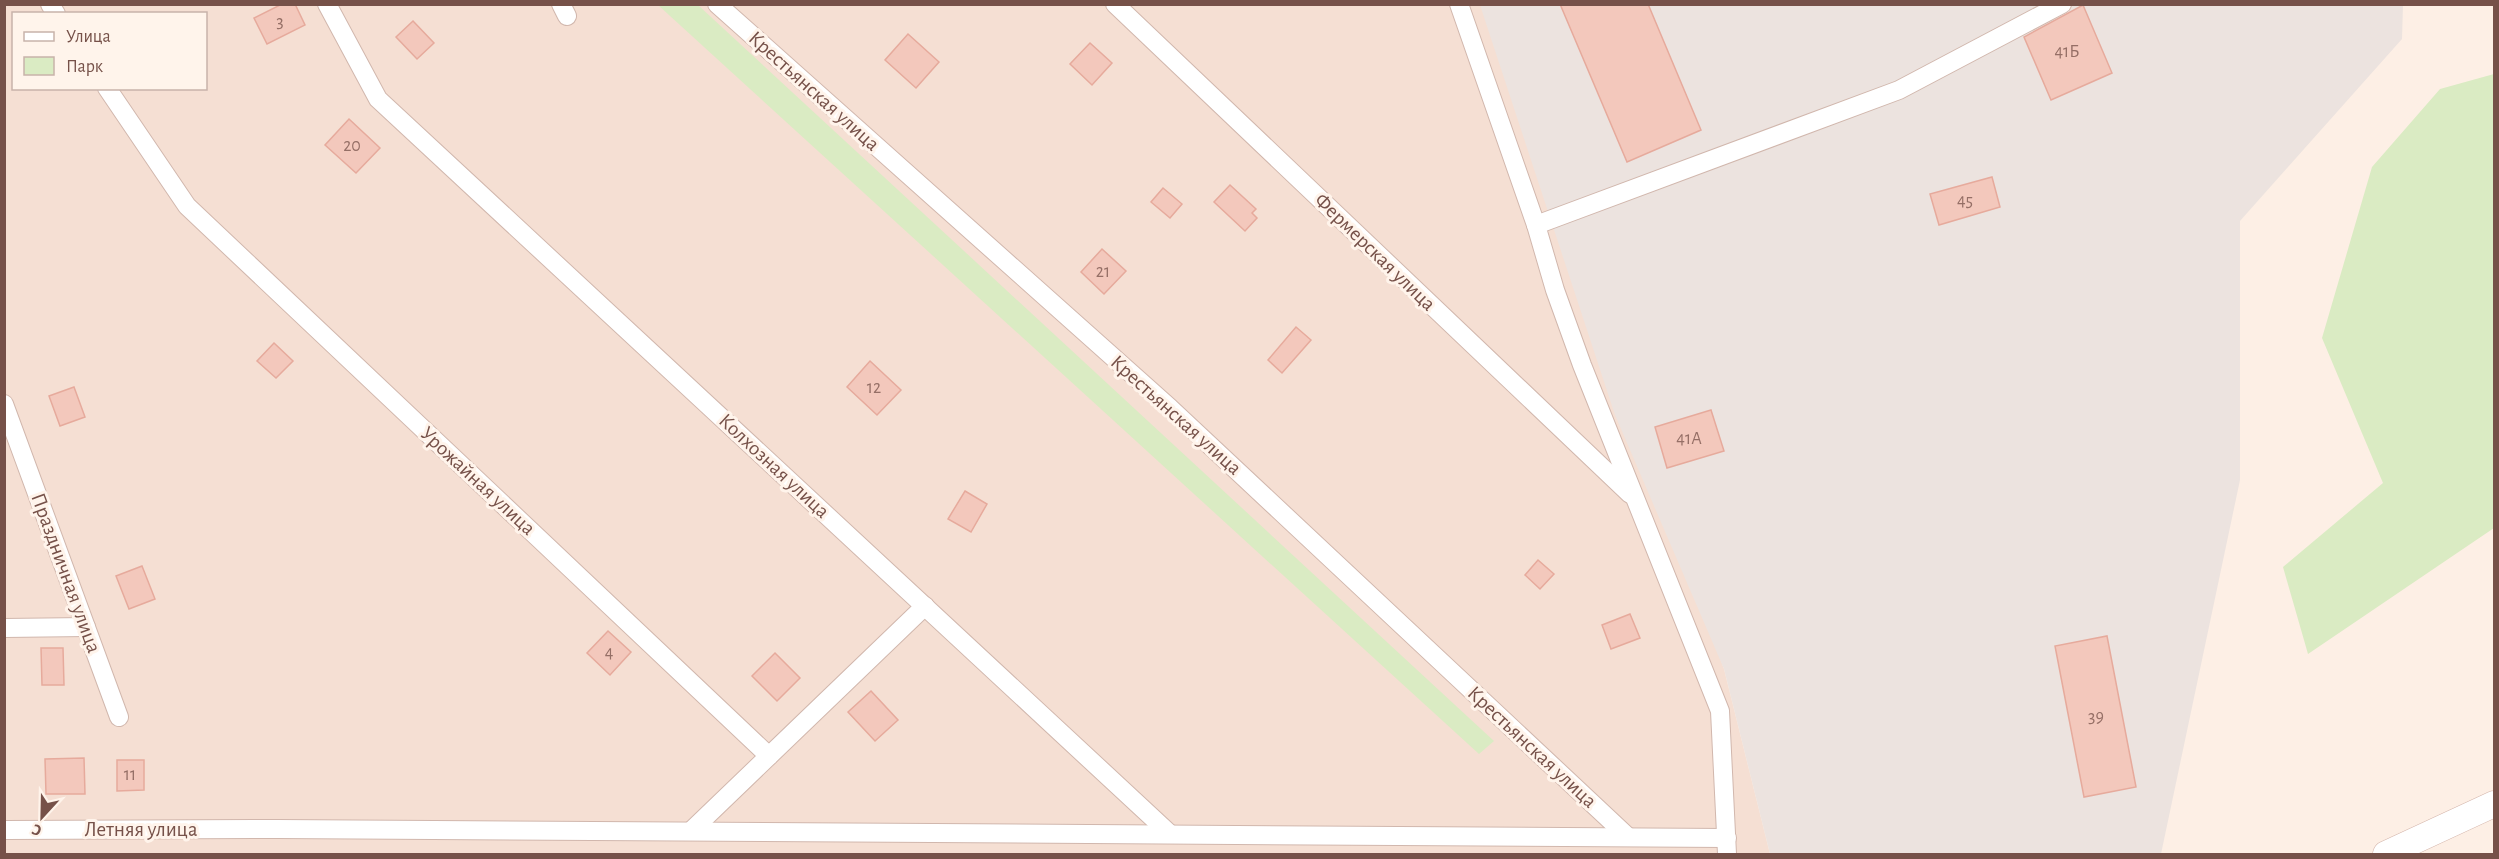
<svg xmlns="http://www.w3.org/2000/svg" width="2499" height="859" font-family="'Alegreya Sans',sans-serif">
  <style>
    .residential { fill: #f5dfd3; fill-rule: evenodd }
    .industrial { fill: #ece3df }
    .green { fill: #daebc3 }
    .building { fill: #f3c8bc; stroke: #e6aa9c; stroke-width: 1.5 }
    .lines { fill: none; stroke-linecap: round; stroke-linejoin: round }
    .street-casing { stroke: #d1b7ad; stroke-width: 20 }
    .secondary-casing { stroke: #d4b5ab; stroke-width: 27 }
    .street { stroke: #fff; stroke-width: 18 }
    .secondary { stroke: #fff; stroke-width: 26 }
    .labels { text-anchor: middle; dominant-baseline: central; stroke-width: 6; stroke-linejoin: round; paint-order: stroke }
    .number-label { font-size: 18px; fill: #956f66 }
    .street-label { font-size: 21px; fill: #765149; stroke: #fff4eb }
  </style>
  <rect width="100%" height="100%" fill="#fdefe5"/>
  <path class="residential" d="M5,4L1488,5L1724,669L1770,854H5ZM14,14H206V88H14Z"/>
  <path class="industrial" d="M1480,5H2403L2402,39L2240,221V480L2161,854H1770L1724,669L1615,415Z"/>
  <g class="green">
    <path d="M658,5H698L1494,741L1479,754Z"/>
    <path d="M2494,74V528L2308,654L2283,567L2383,483L2322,338L2372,167L2440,89Z"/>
  </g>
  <g class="building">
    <path d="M282,4H295L305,25L267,44L254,18Z"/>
    <path d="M1560,4H1648L1701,130L1627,162Z"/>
    <path d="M2083,5L2112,73L2051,100L2024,37Z"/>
    <path d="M413,21L434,43L417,59L396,37Z"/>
    <path d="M908,34L939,62L916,88L885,60Z"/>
    <path d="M1090,43L1112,63L1092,85L1070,64Z"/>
    <path d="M349,119L380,148L356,173L325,145Z"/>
    <path d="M1992,177L2000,207L1939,225L1930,194Z"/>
    <path d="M1230,185L1256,209L1252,213L1257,218L1245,231L1214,202Z"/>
    <path d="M1163,188L1182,204L1170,218L1151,202Z"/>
    <path d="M1102,249L1126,271L1104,294L1081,272Z"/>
    <path d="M1296,327L1311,340L1282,373L1268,360Z"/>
    <path d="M274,343L293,361L276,378L257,361Z"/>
    <path d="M870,361L901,390L877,415L847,387Z"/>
    <path d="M74,387L85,417L60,426L49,396Z"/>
    <path d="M1711,410L1724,451L1667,468L1655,427Z"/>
    <path d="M965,491L987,504L971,532L948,519Z"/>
    <path d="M1538,560L1554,574L1540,589L1525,575Z"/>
    <path d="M142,566L155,599L129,609L116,576Z"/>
    <path d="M1630,614L1640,638L1611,649L1602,625Z"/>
    <path d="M608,631L631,652L610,675L587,653Z"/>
    <path d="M2107,636L2136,787L2084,797L2055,646Z"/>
    <path d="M41,648H63L64,685H42Z"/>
    <path d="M775,653L800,678L777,701L752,676Z"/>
    <path d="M871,691L898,720L875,741L848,712Z"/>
    <path d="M84,758L85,794H46L45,759Z"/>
    <path d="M117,760H144V790L117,791Z"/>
  </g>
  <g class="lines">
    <g class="street-casing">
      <g id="street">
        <path d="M50,4L56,14"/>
        <path d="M327,4L378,99L1170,834"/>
        <path d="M561,4L567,16"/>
        <path d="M717,4L1170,408L1627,836"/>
        <path d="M1115,4L1630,494"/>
        <path d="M1459,4L1536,225"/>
        <path d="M107,88L187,206L769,756"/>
        <path d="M4,404L119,717"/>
        <path d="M4,628L86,627"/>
        <path d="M4,830L278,829L1727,838"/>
        <path d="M691,831L925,606"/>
        <path d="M1727,854L1720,711L1582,365L1555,290L1536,225L1899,90L2062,4"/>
      </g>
    </g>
    <g class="secondary-casing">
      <path id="secondary" d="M2386,854L2494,804"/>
    </g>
    <use href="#street" class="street"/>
    <use href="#secondary" class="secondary"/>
  </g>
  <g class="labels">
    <g class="number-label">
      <text x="280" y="22">3</text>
      <text x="2067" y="52">41Б</text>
      <text x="352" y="146">20</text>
      <text x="1965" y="201">45</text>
      <text x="1103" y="272">21</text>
      <text x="874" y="388">12</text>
      <text x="1689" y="439">41А</text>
      <text x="609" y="653">4</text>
      <text x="2096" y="717">39</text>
      <text x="130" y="775">11</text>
    </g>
    <g class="street-label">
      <text transform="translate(814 91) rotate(42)">Крестьянская улица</text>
      <text transform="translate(1375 252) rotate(44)">Фермерская улица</text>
      <text transform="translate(1176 415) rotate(42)">Крестьянская улица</text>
      <text transform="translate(774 466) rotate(43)">Колхозная улица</text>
      <text transform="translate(478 481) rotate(43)">Урожайная улица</text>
      <text transform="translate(66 573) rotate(70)">Праздничная улица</text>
      <text transform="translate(1532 747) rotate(43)">Крестьянская улица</text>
      <text x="141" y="829">Летняя улица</text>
    </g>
  </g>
  <rect width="2499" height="859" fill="none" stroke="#765149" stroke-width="12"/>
  <rect x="12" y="12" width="195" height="78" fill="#fff4eb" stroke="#c8b3aa" stroke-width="1.5"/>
  <rect x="24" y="32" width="30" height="9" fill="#ffffff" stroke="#c8b3aa" stroke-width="1.5"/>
  <text x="66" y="42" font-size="18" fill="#765149">Улица</text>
  <rect x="24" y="57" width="30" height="18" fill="#daebc3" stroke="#c8b3aa" stroke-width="1.5"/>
  <text x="66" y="72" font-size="18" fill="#765149">Парк</text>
  <g transform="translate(42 817) rotate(202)" stroke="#fff4eb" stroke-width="4.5" paint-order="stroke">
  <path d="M0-4.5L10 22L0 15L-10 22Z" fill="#765149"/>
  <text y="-9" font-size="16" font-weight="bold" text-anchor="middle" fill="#765149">С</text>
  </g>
</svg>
